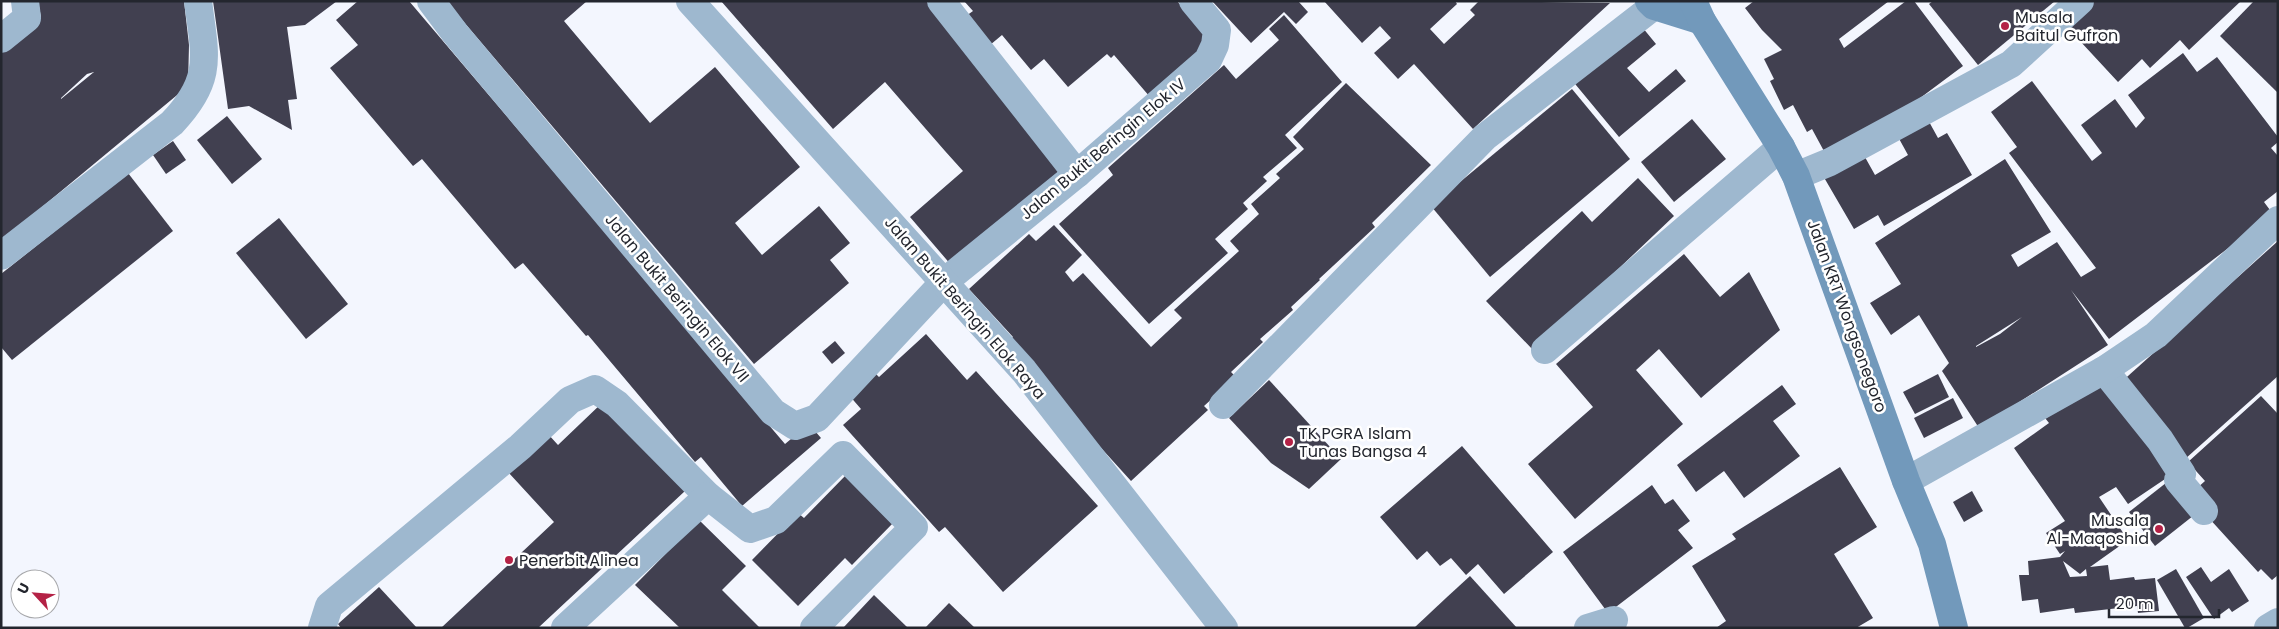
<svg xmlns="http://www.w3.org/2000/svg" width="2279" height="629" font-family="Poppins,sans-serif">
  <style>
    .building { fill: #414050; fill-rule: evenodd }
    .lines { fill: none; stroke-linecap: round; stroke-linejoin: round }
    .street { stroke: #9eb8cf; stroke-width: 28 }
    .secondary { stroke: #7299bb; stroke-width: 28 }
    .poi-dot { fill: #b42246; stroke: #fff; stroke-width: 2 }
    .labels { text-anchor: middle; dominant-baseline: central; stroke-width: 5; stroke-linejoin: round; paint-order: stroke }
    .poi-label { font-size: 16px; fill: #23262e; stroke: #fff; text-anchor: start }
    .street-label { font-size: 16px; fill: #23262e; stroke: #fff }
  </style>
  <rect width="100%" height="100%" fill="#f3f6fe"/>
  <g class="building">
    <path d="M38,1H184L189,45L188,86L1,241V52L41,17ZM94,72L61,99V98L87,74Z"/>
    <path d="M213,1H337L305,25L287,27L297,99L288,100L292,130L249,106L228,109Z"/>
    <path d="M358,1H409L785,444L809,424L821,438L742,506L701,457L695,462L588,335L586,336L523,263L515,269L422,159L413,166L330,68L358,45L336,20Z"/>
    <path d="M446,1H587L564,21L650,123L715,67L800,167L735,223L762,255L819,206L850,243L830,260L849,283L754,364Z"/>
    <path d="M721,1H926L981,64L1062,169L952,266L910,217L963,171L945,151L885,82L833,129Z"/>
    <path d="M964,1H1177L1213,44L1150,97L1114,55L1111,58L1107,54L1068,87L1044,59L1031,70L1002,35L990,45L966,16L973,11Z"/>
    <path d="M1212,1H1298L1308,12L1296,24L1284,12L1251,43Z"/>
    <path d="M1324,1H1455L1457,4L1430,29L1444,44L1475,15L1470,10L1479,1L1610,3L1473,129L1414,64L1398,79L1374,53L1391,38L1380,26L1362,43Z"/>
    <path d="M1754,1H1889L1839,39L1844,48L1906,1H1914L1963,66L1896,116L1825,153L1812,129L1807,132L1793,105L1784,110L1770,81L1774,79L1764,59L1782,50L1762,30L1745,8Z"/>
    <path d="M1933,1H2055L1978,65L1929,4Z"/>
    <path d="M2094,1H2241L2189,50L2180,40L2150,68L2142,59L2118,82L2067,27Z"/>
    <path d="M2254,1H2278V93L2220,36Z"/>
    <path d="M1284,15L1342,82L1285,135L1297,148L1263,177L1267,181L1243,203L1248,209L1215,239L1228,253L1149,324L1059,224L1113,175L1108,168L1224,65L1236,79L1279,40L1269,29Z"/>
    <path d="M1638,22L1656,44L1627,68L1649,92L1676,69L1686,81L1619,137L1571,79Z"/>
    <path d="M2183,53L2197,72L2217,57L2278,137V142L2271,148L2278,156V191L2264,202L2273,214L2109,339L2071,290L2108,345L1979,428L1942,371L1949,363L1919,315L1891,335L1870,303L1901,284L1875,243L2005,159L2051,232L2011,255L2018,267L2057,242L2081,277L2096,268L2009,153L2017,147L1991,112L2032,81L2092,161L2102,153L2081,125L2115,99L2136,128L2145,118L2128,95ZM2022,317L2000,334L1976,347V346Z"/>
    <path d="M1346,83L1431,165L1372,223L1375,227L1319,279L1320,280L1291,307L1293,310L1260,339L1263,342L1231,372L1236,377L1204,406L1208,410L1131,481L1006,343L1013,337L969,289L1029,234L1036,241L1054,225L1082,255L1065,272L1073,282L1083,273L1151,347L1182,318L1174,310L1239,251L1230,241L1259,214L1251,204L1280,178L1276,174L1304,149L1293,137Z"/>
    <path d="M1572,89L1630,159L1490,277L1431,206Z"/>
    <path d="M227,116L262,159L232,184L197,140Z"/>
    <path d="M1927,118L1938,138L1947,133L1972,175L1884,226L1878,215L1854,229L1822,174L1861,150L1875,175L1908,155L1897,135Z"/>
    <path d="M1692,119L1726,159L1674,202L1641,162Z"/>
    <path d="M173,141L186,160L166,174L153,155Z"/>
    <path d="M128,173L173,231L12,360L1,347V274Z"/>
    <path d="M1638,178L1674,216L1533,350L1486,301L1582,211L1592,222Z"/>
    <path d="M279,218L348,304L306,339L236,253Z"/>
    <path d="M2278,241V376L2185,459L2118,385Z"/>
    <path d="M1684,254L1720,297L1749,272L1780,330L1701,398L1659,349L1636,370L1683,424L1575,519L1528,464L1593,407L1556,364Z"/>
    <path d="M926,334L967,380L976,371L1098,506L1003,592L945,527L939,532L843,425L861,409L848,394L873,371L879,377Z"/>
    <path d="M835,341L845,353L832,364L822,352Z"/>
    <path d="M1938,374L1949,397L1915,414L1903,392Z"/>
    <path d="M2105,377L2171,475L2128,504L2116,487L2099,497L2128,540L2090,567L2108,565L2110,580L2134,577L2135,580L2155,578L2159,611L2138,613L2137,606L2075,613L2074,608L2040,613L2038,599L2022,601L2019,575H2029L2028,561L2060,557L2065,551L2060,554L2046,533L2065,521L2014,448L2049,423L2045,418ZM2063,561L2080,574L2086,569L2087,576L2070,577Z"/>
    <path d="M1269,380L1341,459L1309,489L1271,463L1229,418Z"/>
    <path d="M1782,385L1796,404L1773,421L1800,456L1744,498L1724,471L1696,492L1677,465Z"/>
    <path d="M2261,396L2278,414V575L2272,580L2261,569L2258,572L2207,516L2196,489L2205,481L2188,462Z"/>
    <path d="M1953,398L1963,418L1924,438L1914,418Z"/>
    <path d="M603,402L685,491L538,628H441L554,522L508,472L548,434L558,445Z"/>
    <path d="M1462,446L1553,552L1504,594L1478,564L1466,575L1451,558L1440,566L1427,551L1417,560L1380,517Z"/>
    <path d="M1840,467L1877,527L1834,554L1873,618L1856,628H1716L1726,621L1692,566L1736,539L1732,534Z"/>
    <path d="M846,475L894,522L852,565L845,558L798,606L752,560L798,513L804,518Z"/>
    <path d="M2171,479L2198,512L2155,546L2129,512Z"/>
    <path d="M1652,485L1665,504L1673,499L1690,521L1678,530L1693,548L1608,613L1563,552Z"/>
    <path d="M1972,491L1983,511L1964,522L1953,502Z"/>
    <path d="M699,520L746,566L722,590L760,628H680L635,585Z"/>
    <path d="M2201,567L2211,582L2229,569L2249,601L2232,612L2229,608L2214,619L2186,577Z"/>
    <path d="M2176,569L2204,618L2187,628H2185L2157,580Z"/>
    <path d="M1470,576L1517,628H1414L1446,598Z"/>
    <path d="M379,587L417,628H341L338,624Z"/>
    <path d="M874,595L908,628H843Z"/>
    <path d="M949,603L975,628H925Z"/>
  </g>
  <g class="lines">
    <g class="street">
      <path d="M431,1L455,33L773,412L795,426L817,418L944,282L1077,174L1208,60L1215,45L1217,30L1193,1"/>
      <path d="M690,1L1024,371L1224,628"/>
      <path d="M941,1L1077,174"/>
      <path d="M1,39L27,18L25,1"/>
      <path d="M1796,176L1830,162L2011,64L2080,1"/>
      <path d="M1,256L172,123C214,79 205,56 198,1"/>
      <path d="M1545,350L1781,147"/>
      <path d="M2104,370L2160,440L2182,474L2178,480L2204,511"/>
      <path d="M1223,405L1485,137L1654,6"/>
      <path d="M1906,481L2104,370L2156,335L2278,220"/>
      <path d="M322,628L329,606L520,447L570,400L595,389L617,404L708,496"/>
      <path d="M565,628L708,496L750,529L776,520L843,455L914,527L814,628"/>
      <path d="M1588,628L1614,620"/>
      <path d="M2268,628L2278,622"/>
    </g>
    <g class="secondary">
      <path d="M1649,1L1654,6L1702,21"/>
      <path d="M1693,1L1702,21L1781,147L1796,176L1906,481L1932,544L1954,628"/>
    </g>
  </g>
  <g class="poi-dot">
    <circle cx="2005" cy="26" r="5"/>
    <circle cx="1289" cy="442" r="5"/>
    <circle cx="2159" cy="529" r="5"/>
    <circle cx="509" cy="560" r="5"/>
  </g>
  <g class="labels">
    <g class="poi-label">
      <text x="2015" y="17">Musala<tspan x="2015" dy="18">Baitul Gufron</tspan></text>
      <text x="1299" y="433">TK PGRA Islam<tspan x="1299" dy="18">Tunas Bangsa 4</tspan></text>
      <text x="2149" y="520" text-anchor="end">Musala<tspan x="2149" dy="18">Al-Maqoshid</tspan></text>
      <text x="519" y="560">Penerbit Alinea</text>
    </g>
    <g class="street-label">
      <text transform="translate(1103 149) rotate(-40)">Jalan Bukit Beringin Elok IV</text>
      <text transform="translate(677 298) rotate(50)">Jalan Bukit Beringin Elok VII</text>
      <text transform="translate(965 308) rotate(49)">Jalan Bukit Beringin Elok Raya</text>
      <text transform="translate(1847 316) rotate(70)">Jalan KRT Wongsonegoro</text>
    </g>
  </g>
  <rect width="2279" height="629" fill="none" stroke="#23262e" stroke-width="5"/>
  <g transform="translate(35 594) rotate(296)"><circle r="24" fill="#ffffff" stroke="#a7a8ab"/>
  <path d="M0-4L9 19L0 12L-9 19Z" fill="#b42246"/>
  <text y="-8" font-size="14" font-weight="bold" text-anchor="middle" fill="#23262e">U</text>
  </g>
  <path d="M2109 609v8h110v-8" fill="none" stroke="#23262e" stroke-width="2.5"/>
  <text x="2116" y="609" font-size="15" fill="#23262e" stroke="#ffffff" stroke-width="4" paint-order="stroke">20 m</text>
</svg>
